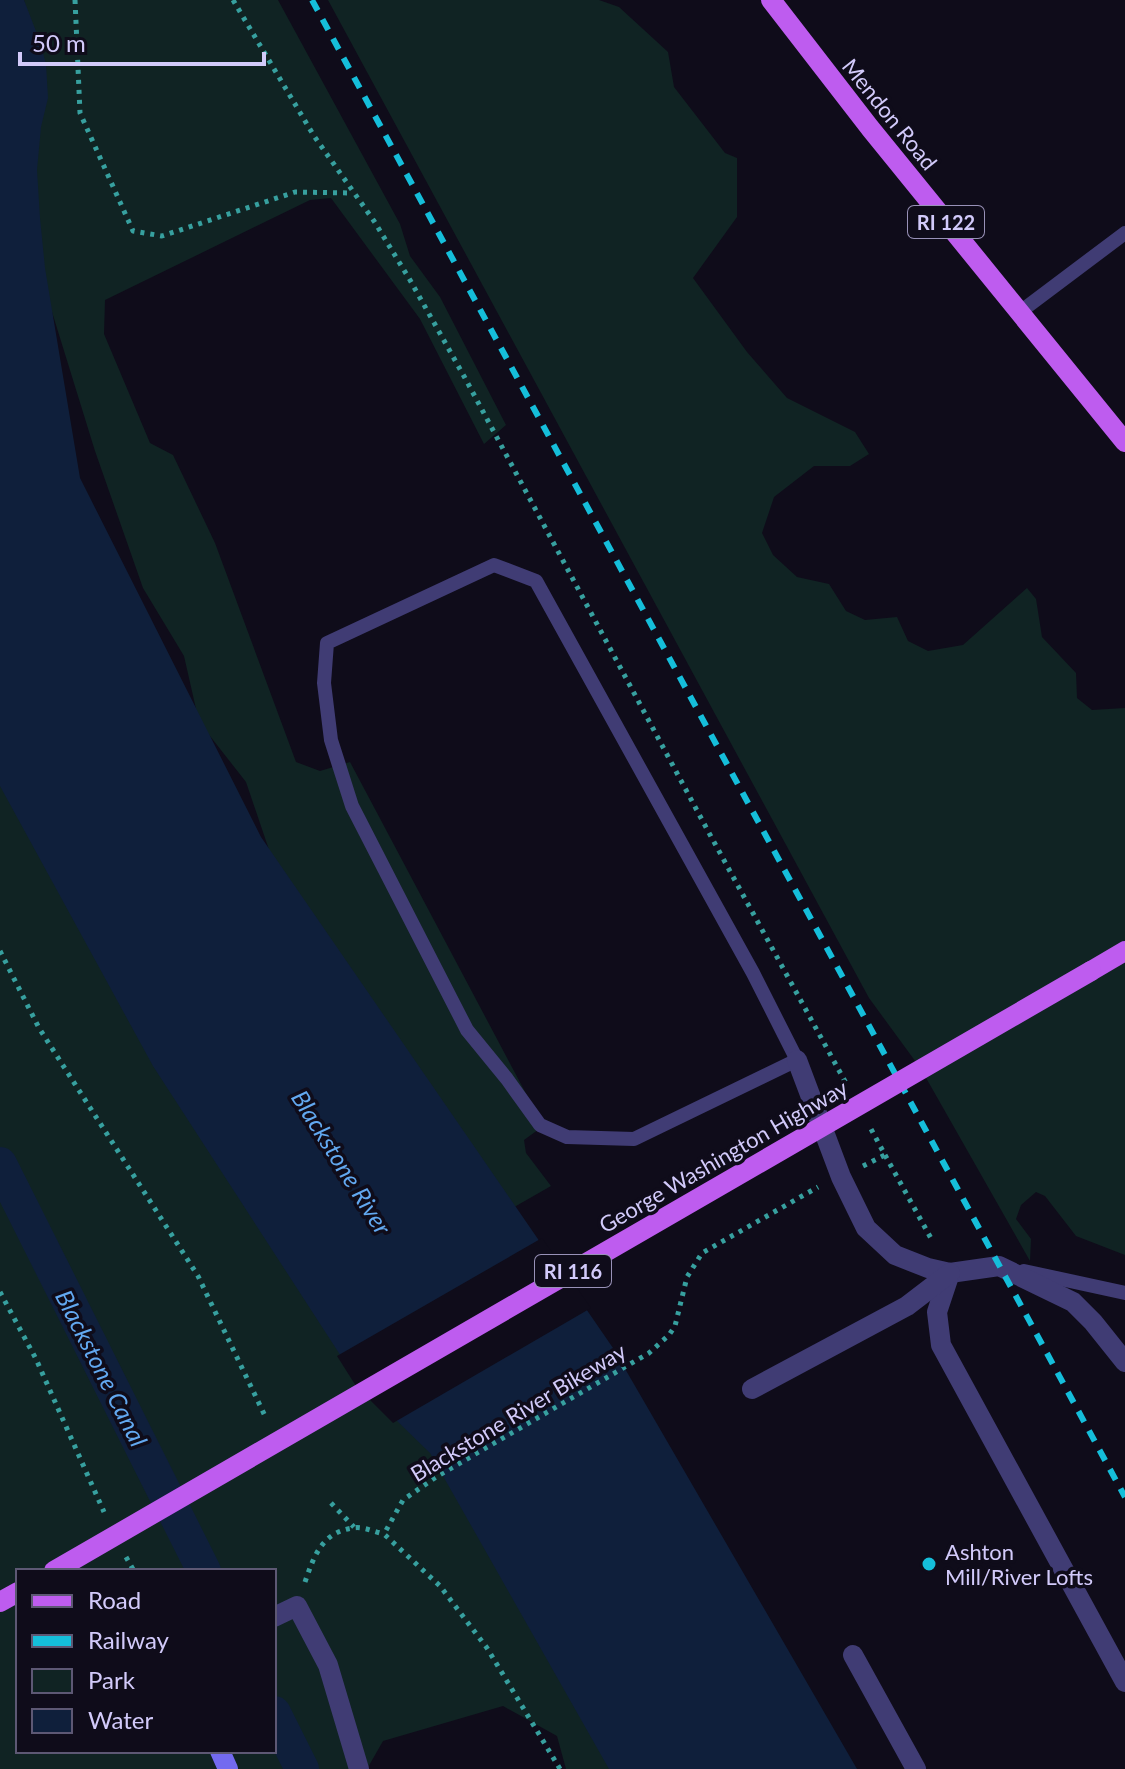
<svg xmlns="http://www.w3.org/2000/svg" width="1125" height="1769" font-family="Lato,sans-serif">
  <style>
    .green { fill: #102323; fill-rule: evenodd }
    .water { fill: #0f1f3b }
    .pier { fill: #0f0c1a }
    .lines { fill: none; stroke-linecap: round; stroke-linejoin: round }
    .canal { stroke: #0f1f3b; stroke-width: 34 }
    .path { stroke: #37a09f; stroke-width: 5; stroke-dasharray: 4 6; stroke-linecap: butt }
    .lane { stroke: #403c74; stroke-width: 14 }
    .street { stroke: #403c74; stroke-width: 20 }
    .secondary { stroke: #736af0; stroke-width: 20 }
    .primary { stroke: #be5cef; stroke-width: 20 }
    .rail { stroke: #15beda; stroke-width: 6; stroke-dasharray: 12 10; stroke-linecap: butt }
    .primary-bridge { stroke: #be5cef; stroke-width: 20 }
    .poi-dot { fill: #15beda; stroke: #0f0c1a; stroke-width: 3 }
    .labels { text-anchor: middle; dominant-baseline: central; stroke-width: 7; stroke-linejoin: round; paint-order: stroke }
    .shield { fill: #0f0c1a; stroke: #9891b7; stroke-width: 2 }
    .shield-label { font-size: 20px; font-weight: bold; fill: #d2cafa }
    .street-label { font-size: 22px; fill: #d2cafa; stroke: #0f0c1a }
    .poi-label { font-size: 22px; fill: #d2cafa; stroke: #0f0c1a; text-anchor: start }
    .water-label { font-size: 24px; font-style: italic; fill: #62a8f0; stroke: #0f0c1a }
  </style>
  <rect width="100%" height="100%" fill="#0f0c1a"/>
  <g class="green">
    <path d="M24,0H278L400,224L410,256L440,297L506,425L484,444L420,319L331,198L310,200L105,300L104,334L150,443L173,455L215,543L296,762L320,771L350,762L531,1103L546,1124L524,1140L526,1153L551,1186L509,1210L282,888L246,782L199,722L184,656L143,588L95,451L35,257L30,191L41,61Z"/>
    <path d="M328,0H599L619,7L668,52L674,87L725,153L737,158V217L693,278L747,352L787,398L855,432L869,454L850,466H814L774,497L762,533L773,555L797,577L829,584L846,611L865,620L897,617L908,641L928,651L963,645L1027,588L1036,599L1042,637L1076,673L1077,698L1092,710L1125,708V1255L1076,1236L1045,1196L1036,1192L1021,1205L1016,1219L1031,1239L1030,1261L921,1069L869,998Z"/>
    <path d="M0,741L628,1769H566L557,1736L503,1706L383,1741L367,1769H0ZM18,1571H274V1751H18Z"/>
  </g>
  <path class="water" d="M0,0H24L39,39L46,64L48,98L41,127L37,170L40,218L45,268L80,478L261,837L613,1348L857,1769H609L430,1453L359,1384L153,1066L0,786Z"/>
  <path class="pier" d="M542,1238L591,1308L393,1423L356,1386L337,1356Z"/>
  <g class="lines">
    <g class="canal">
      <path d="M0,1164L204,1571"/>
      <path d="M274,1713L302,1769"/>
    </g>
    <g class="path">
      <path d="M75,0L80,113L133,231L162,236L295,192L352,193"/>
      <path d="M233,0L314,136L374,221L410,280L465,378L708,831L847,1085"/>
      <path d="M0,951L39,1028L198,1276L266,1418"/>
      <path d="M885,1155L933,1242"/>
      <path d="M863,1166L885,1155L871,1129"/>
      <path d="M0,1292L36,1359L104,1512"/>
      <path d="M331,1503L354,1527"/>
      <path d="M126,1557L134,1571"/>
      <path d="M305,1582C314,1556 322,1532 353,1528C362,1526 375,1532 384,1534"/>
      <path d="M560,1769L487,1648L440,1586L384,1534L403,1500L436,1477L649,1353L669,1335L675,1326L687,1277L702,1253L818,1187"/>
    </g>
    <g class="lane">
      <path d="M1020,312L1125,233"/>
      <path d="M494,565L536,581L753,973L797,1060L634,1139L567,1137L540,1125L507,1079L467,1030L352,806L331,740L324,683L327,643Z"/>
      <path d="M1024,1271L1125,1293"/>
    </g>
    <g class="street">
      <path d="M797,1060L841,1177L866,1228L895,1255L928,1268L950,1273L999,1266L1073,1302L1093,1322L1125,1362"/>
      <path d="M950,1273L937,1312L941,1345L1125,1682"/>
      <path d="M752,1389L907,1306L950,1273"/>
      <path d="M274,1617L297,1606L328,1665L359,1769"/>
      <path d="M853,1655L916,1769"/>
    </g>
    <path class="secondary" d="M220,1751L228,1769"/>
    <g class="primary">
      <path d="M771,0L870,128L1125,442"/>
      <path d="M1091,971L1125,951"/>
      <path d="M0,1602L18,1592"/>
    </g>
    <path class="rail" d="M312,0L1125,1497"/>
    <path class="primary-bridge" d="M54,1571L1091,971"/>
  </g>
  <circle class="poi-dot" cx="929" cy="1564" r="8"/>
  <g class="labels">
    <g class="shield">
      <rect x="908" y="206" width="76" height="32" rx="6"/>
      <rect x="535" y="1255" width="76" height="32" rx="6"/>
    </g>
    <g class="shield-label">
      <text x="946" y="222">RI 122</text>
      <text x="573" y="1271">RI 116</text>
    </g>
    <g class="street-label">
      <text transform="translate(890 114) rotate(51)">Mendon Road</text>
      <text transform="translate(723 1156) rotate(-30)">George Washington Highway</text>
      <text transform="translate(518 1412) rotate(-31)">Blackstone River Bikeway</text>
    </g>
    <g class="poi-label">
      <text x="945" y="1551">Ashton<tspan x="945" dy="25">Mill/River Lofts</tspan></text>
    </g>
    <g class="water-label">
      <text transform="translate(342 1162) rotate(58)">Blackstone River</text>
      <text transform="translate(102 1368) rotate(63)">Blackstone Canal</text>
    </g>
  </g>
  <rect x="16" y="1569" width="260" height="184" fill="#0f0c1a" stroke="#5d5874" stroke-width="2"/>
  <rect x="32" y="1595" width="40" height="12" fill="#be5cef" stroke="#5d5874" stroke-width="2"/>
  <text x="88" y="1609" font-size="24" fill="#d2cafa">Road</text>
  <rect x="32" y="1635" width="40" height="12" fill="#15beda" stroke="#5d5874" stroke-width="2"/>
  <text x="88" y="1649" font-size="24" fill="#d2cafa">Railway</text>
  <rect x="32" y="1669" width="40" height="24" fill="#102323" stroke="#5d5874" stroke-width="2"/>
  <text x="88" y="1689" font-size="24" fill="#d2cafa">Park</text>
  <rect x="32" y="1709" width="40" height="24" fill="#0f1f3b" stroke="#5d5874" stroke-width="2"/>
  <text x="88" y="1729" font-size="24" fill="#d2cafa">Water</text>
  <path d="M20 52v12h244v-12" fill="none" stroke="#d2cafa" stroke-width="4"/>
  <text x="32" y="52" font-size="24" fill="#d2cafa" stroke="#0f0c1a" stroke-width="6" paint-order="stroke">50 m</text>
</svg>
